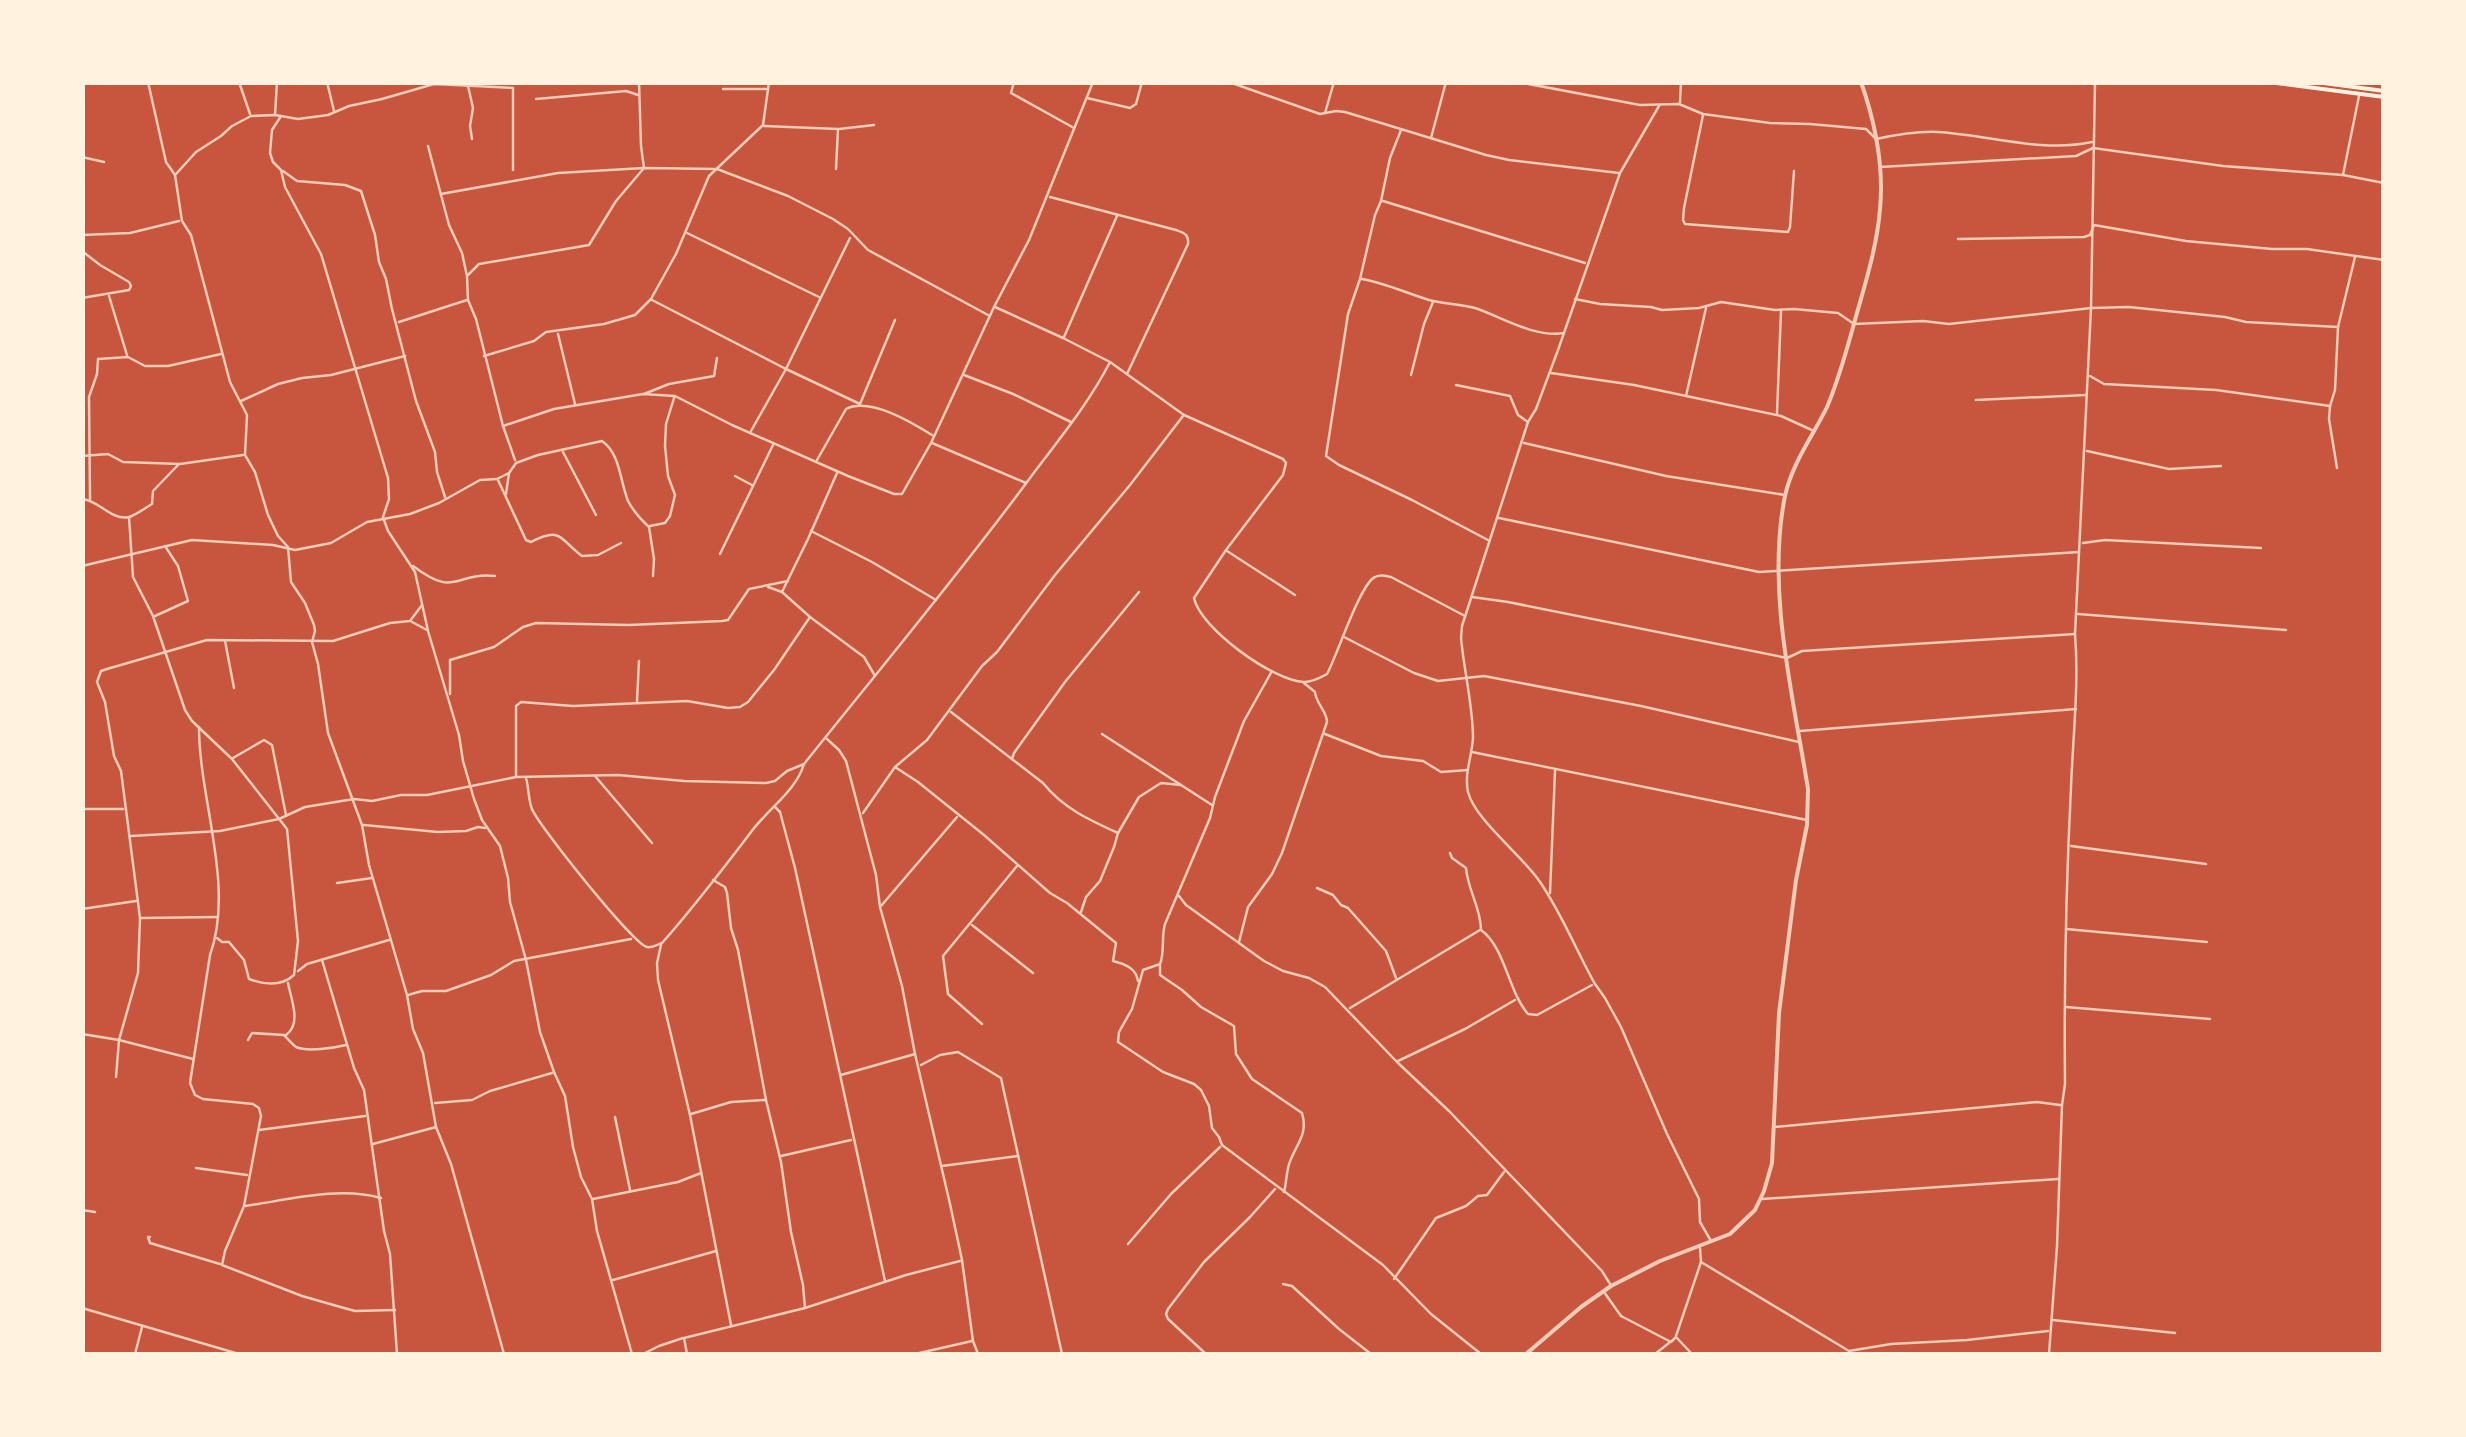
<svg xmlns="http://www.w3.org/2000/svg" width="2466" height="1437" font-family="'Roboto Condensed',sans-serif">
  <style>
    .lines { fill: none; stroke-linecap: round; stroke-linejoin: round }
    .minor { stroke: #f1ccb7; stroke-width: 2.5 }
    .tertiary { stroke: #f1ccb7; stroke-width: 4 }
    .secondary { stroke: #fff3e0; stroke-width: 4 }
  </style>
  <rect width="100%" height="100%" fill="#c8553d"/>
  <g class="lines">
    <g class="minor">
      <path d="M148,82L166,162L175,175L182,221L191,235L230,382L247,415L245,455L255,472L268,515L278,536L288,547L291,582L305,603L314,625L315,631L312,642L318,664L328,733L362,825L369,865L407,995L413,1029L423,1053L436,1127L451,1164L504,1354"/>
      <path d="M239,82L250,114"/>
      <path d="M327,82L334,111"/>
      <path d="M470,82L468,86L473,108L470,126L472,139"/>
      <path d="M1014,82L1011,93L1074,128"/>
      <path d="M1229,82L1320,114L1336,111L1345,112L1486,155L1509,160L1619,173"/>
      <path d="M1518,82L1640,105L1679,104L1703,114L1770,123L1810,124L1866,129L1876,139C1895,135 1918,131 1938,132C1989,135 2041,153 2092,142"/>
      <path d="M723,89H766"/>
      <path d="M1087,98L1130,108L1136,104L1142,82"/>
      <path d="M536,99L626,91L638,95"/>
      <path d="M1680,102L1681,82"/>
      <path d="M1659,106L1620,173L1558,350L1536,409L1528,422L1462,626L1461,638C1464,671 1473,706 1473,738C1472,756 1464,774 1468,792C1475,820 1523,856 1540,882C1562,914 1576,950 1595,984L1605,998L1621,1027L1667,1134L1699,1199L1700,1222L1711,1241"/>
      <path d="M1325,113L1334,82"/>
      <path d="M275,115L277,82"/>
      <path d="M1703,115L1684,208L1683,220L1685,224L1788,232L1790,227L1794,171"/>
      <path d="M281,116L272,130L270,153L273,162L281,170L285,187L321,254L388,478L389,499L383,517L388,531L415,572L428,631L459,735L463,761L474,799L482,820L500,846L508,878L510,902L526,960L540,1032L554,1072L565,1096L573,1147L581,1177L592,1199L597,1231L632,1354"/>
      <path d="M764,126L838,129L836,169"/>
      <path d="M839,129L874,125"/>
      <path d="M1401,130L1390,158L1381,201L1375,215L1360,279L1348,314L1326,456L1339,465L1412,500L1488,540"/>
      <path d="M1431,138L1446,82"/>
      <path d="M428,146L449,225L462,253L467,276L468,300L476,319L503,426L515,460"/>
      <path d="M82,157L104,162"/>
      <path d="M1880,167L2076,156L2093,148L2223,166L2343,175L2384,183"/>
      <path d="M283,171L297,181L345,185L361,191L375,235L379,262L386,279L392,309L416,401L435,452L437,472L445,497"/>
      <path d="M176,174L196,152L221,136L232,126L251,116L275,115L298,119L328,115L349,106L382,99L434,84L513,88V170"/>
      <path d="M2343,175L2359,96"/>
      <path d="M441,194L558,173L644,168L717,169L788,196L833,219L848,229L868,250L988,315"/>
      <path d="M1050,197L1176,230C1184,233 1189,234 1188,244L1127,374"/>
      <path d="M1383,201L1585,263"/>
      <path d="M687,233L819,297"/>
      <path d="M82,235L130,233L179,221"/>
      <path d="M1958,239L2084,237L2090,235L2094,225L2186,241L2272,249H2307L2384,260"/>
      <path d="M82,251L100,265L129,282L131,286L129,290L82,298"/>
      <path d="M468,275L479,264L589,245L616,201L644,168L641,146L639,82"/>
      <path d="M1362,279C1385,283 1406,293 1429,300C1444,304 1459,304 1475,308C1502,317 1534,338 1564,333"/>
      <path d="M109,296L127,355"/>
      <path d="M1575,299L1600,304L1651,307L1662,310L1699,308L1721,302L1775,310L1794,309L1838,313L1854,324L1923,321L1949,324L2091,308L2129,307L2225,317L2246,322L2338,327"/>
      <path d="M652,300L786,369L860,404L895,320"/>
      <path d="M995,307L1063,338L1110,362L1184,415L1283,459L1286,463L1283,475L1226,550L1194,598C1200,628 1273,681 1304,682C1312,682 1320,678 1327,674C1337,656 1360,584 1375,577C1381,574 1385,576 1391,577L1465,616"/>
      <path d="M399,322L467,300"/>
      <path d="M558,334L575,404"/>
      <path d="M1064,337L1117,216"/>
      <path d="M484,356L534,341L546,332L604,324L635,315L651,299L676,254L709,176L763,125L769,82"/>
      <path d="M1551,373L1634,385L1781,416L1814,431"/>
      <path d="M964,375L1013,394L1071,422"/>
      <path d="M1411,375L1424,324L1433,302"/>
      <path d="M2090,376L2104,384L2216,390L2330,406"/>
      <path d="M1456,385L1510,396L1518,415L1528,422"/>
      <path d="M644,394L669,384L714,376L717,358"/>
      <path d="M1686,396L1706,308"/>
      <path d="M1976,400L2086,395"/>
      <path d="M241,401L278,384L302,378L331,375L405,356"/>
      <path d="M1777,413L1781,311"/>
      <path d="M503,426L554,409L643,394L675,396L732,425L848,476L894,494H902L931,443L994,307L1029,240L1093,82"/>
      <path d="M751,431L786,369L850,238"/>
      <path d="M932,443L1026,483"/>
      <path d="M1524,443L1666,476L1785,495"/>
      <path d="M2087,451L2169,469L2221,466"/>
      <path d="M563,452L596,515"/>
      <path d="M82,456L108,454L123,462L180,464L243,455"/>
      <path d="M817,460L846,409C870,397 911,422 932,435"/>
      <path d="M2337,468L2329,419L2330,406L2335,390L2338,327L2355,257"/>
      <path d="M735,476L752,485"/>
      <path d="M498,480L526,540L531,542C562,526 559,539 582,556L598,555L621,543"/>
      <path d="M506,494L509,473"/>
      <path d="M82,499C99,500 111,521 129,517C136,515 145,508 152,504L153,491L179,464"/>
      <path d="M90,499L89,397L97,374L98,359L128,357L145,366H168L221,354"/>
      <path d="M129,517L133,577L153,616L185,710L192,721L232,759L287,829L298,941L294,975C281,987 265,985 249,979L244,960L229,942H222L217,938"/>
      <path d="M1499,518L1759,572L2079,552"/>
      <path d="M650,526L665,523L670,516L675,495L668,476L665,446L666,424L674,398"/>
      <path d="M811,531L872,562L936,600"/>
      <path d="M2083,543L2105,540L2261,548"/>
      <path d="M1227,551L1295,595"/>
      <path d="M720,554L773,445"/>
      <path d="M82,566L192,540L273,545L295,550L331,543L367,522L410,514L439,503L480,480L497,479L509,473L516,463L538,455L602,441C620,453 620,481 628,501C634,512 640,519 649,527L654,559L653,576"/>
      <path d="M413,566C457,599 453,572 495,576"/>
      <path d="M768,587L782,592L810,617L864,657L875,676"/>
      <path d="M782,592L808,539L837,473"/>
      <path d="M1472,597L1508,602L1787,658L1802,651L2075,634"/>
      <path d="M2078,614L2286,630"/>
      <path d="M155,616L188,601L178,566L165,546"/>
      <path d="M412,622L427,630"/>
      <path d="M1344,637L1414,673L1438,681L1484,676L1641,706L1799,742"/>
      <path d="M225,641L234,688"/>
      <path d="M1272,671L1244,721L1215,797L1210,818L1165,924C1161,938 1165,952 1160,964L1143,970L1132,1009L1119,1032L1118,1042L1163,1072L1194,1084L1201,1090L1209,1106L1212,1128L1219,1137L1222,1145L1383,1265L1431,1314L1481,1354"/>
      <path d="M450,694V660L494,647L523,627L536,623L629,625L722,621L728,620L749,589L788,581"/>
      <path d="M637,701L639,661"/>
      <path d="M951,712L1043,783C1063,808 1089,820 1118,833"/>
      <path d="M199,727C199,800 235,886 210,955L190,1083L195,1095L203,1099L253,1104L259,1108L261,1116L244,1206L225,1251L222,1265L302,1296L344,1308L355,1311L395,1310"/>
      <path d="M1800,731L2076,709"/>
      <path d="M1102,734L1212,805"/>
      <path d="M1325,734L1381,756L1423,761L1441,772L1468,770"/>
      <path d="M827,739L839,750L846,761L876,875L880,907L902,986L915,1054L950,1204L962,1260L973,1341L978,1354"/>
      <path d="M1472,752L1807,820"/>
      <path d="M233,758L264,740L272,745L286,815"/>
      <path d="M1012,759L1014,753L1065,682L1139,592"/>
      <path d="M895,767L918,782L984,835L1050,893L1067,903L1116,943L1113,961C1125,964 1136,968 1138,981"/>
      <path d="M516,776V706L521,702L573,706L687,701L728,708L740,707L748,702L774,670L810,617"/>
      <path d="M595,776L652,843"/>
      <path d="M526,778C529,788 528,799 532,809C538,825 634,945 647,947C653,948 657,945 662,943C694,907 722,870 751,832C768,809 796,791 804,764C879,670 956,578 1027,482C1056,443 1088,405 1110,362"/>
      <path d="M775,807L780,812L795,868L885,1281"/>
      <path d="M82,809H123"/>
      <path d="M863,813L895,767L927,740L982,666L997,652L1055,575L1130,485L1183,416"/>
      <path d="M364,825L438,832L466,831L478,827L485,828"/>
      <path d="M131,836L220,831L279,819L305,807L354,799L372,801L401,795H427L516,777L618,775L684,781L766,783L775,781L787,771L804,764"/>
      <path d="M2071,846L2206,864"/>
      <path d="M1450,853L1452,858L1466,868C1468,891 1481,908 1481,930C1505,947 1508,991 1528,1014L1537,1015L1592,985"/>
      <path d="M713,880L725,887L727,893L731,928L738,950L766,1100L781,1162L791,1232L803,1285L805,1308"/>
      <path d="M337,883L372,878"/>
      <path d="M1317,888L1333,895L1341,905L1348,908L1386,951L1396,978"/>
      <path d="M1550,893L1555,771"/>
      <path d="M1179,896L1186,905L1264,961L1283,971L1309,978L1325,987L1397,1062L1449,1111L1602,1271L1610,1284"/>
      <path d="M881,906L957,817"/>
      <path d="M82,909L136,901"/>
      <path d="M1081,912L1086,897L1100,881L1114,847L1118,833L1139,797L1161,783L1181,785"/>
      <path d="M141,918L218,917"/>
      <path d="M972,925L1033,973"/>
      <path d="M2066,929L2207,942"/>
      <path d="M1239,942L1248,907L1272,874L1282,853L1327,722C1327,711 1316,704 1315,692L1304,683"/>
      <path d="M661,945L657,963L658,980L690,1115L731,1325"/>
      <path d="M322,960L354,1068L364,1090L384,1231L390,1254L397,1354"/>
      <path d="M1160,966V975L1182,990L1201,1007L1234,1026L1236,1054L1252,1079L1302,1113C1308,1133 1298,1142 1291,1159C1286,1169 1287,1181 1284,1192"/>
      <path d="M298,971L307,964L389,940"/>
      <path d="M408,995L422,991H446L491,975L514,961L631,939"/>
      <path d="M2066,1007L2210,1019"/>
      <path d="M1350,1008L1480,930"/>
      <path d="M982,1024L948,994L943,956L1017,866"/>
      <path d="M82,1034L119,1040L193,1059"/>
      <path d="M286,1035C302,1024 291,999 288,983"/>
      <path d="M248,1040L252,1033L284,1035C285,1036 294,1046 296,1047C307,1052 334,1048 346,1045"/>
      <path d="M1398,1061L1465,1029L1515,1000"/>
      <path d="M921,1065L940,1055L958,1052L1001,1078L1062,1354"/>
      <path d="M841,1075L915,1054"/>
      <path d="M116,1077L119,1040L138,973L140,918L121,771L114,756L105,702L97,682L101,671L107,669L207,640L333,641L390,623L410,621L422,605"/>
      <path d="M435,1103L472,1100L490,1091L552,1073"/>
      <path d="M691,1114L731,1102L766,1100"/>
      <path d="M615,1117L630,1190"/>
      <path d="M1775,1127L2037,1102L2060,1105"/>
      <path d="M259,1130L365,1116"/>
      <path d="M373,1144L436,1127"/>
      <path d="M781,1156L851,1140"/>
      <path d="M942,1166L1018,1156"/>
      <path d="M196,1168L247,1175"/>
      <path d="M593,1199L678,1182L701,1173"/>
      <path d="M1762,1199L2058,1179"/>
      <path d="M245,1206C288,1200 338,1186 381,1198"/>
      <path d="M82,1210L95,1212"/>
      <path d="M150,1237H148L150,1243L220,1264"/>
      <path d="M1128,1244L1171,1194L1220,1147"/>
      <path d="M1701,1262L1849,1351L1891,1344L1967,1340L2048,1331"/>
      <path d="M1394,1279L1436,1218L1466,1206L1478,1196L1487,1195L1504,1172"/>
      <path d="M613,1280L716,1251"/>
      <path d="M1283,1284L1292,1286L1339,1329L1371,1354"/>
      <path d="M1604,1292L1621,1316L1671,1342L1676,1337L1692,1354"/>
      <path d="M82,1308L239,1354"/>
      <path d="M2053,1320L2175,1333"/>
      <path d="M1676,1336L1701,1262L1700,1248"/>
      <path d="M135,1354L142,1327"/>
      <path d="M643,1354L659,1346L683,1338"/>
      <path d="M687,1354L684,1338L805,1308L906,1275L960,1261"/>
      <path d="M915,1354L972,1341"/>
      <path d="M1206,1354L1168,1319L1166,1314L1168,1309L1204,1262L1250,1217L1275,1189"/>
      <path d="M1655,1354L1669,1343"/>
      <path d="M2049,1354L2057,1246L2062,1105L2065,1084C2064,985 2066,886 2071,787C2073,736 2079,685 2075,634L2091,308L2095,82"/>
    </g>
    <path class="tertiary" d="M1526,1354L1581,1307L1611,1286L1660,1261L1730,1234L1755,1210L1764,1191L1772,1163L1779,1013L1796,880L1807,825L1808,789C1793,695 1766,590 1785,496C1792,463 1813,436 1827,407C1839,379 1847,349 1855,320C1865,284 1877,247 1880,209C1884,167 1875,122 1861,82"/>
    <g class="secondary">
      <path d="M2268,82L2384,97"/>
      <path d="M2316,82L2384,91"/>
    </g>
  </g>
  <rect width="2466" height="1437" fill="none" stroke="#fff3e0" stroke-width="170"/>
</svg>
